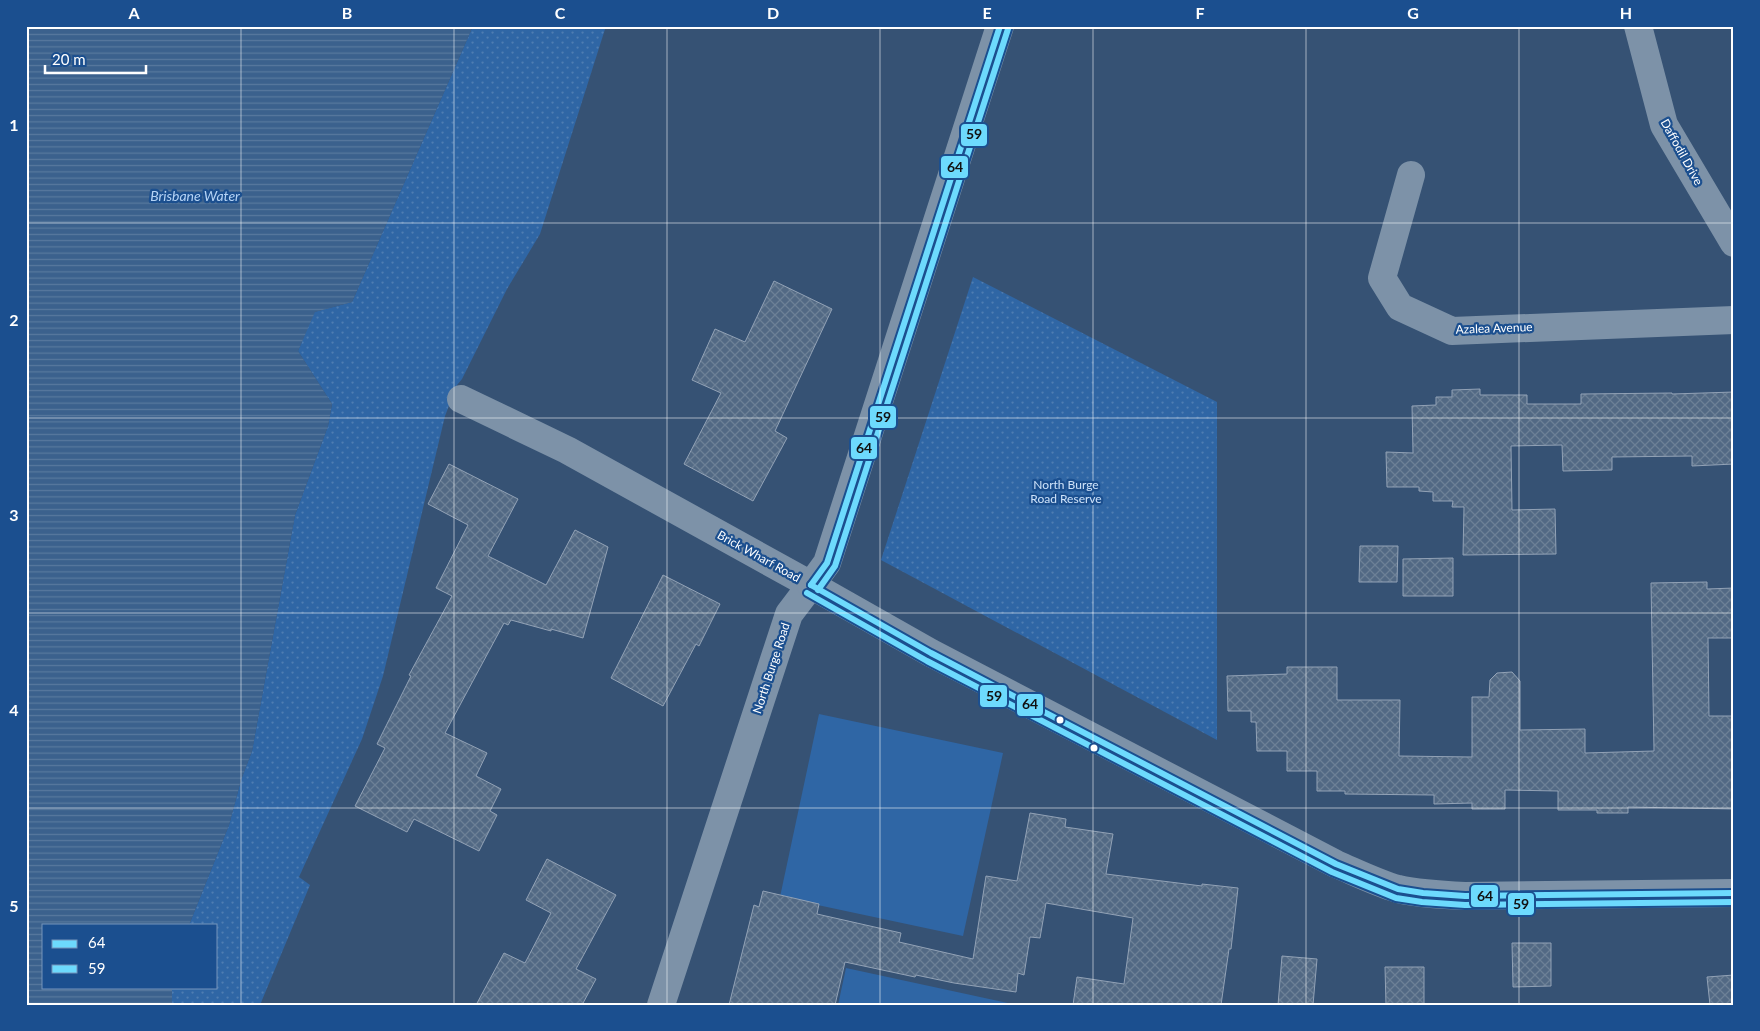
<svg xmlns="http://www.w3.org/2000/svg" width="1760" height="1031" font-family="Lato,sans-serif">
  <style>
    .green { fill: #2f66a5 }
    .park { fill: url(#park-dots) }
    .water { fill: url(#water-rules) }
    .building { fill: url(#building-cross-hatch); stroke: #92a2b6 }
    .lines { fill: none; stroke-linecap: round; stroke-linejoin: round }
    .minor { stroke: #7d92a8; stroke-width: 28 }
    .tertiary { stroke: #7d92a8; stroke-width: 28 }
    .bus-1-casing { stroke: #1b4f8f; stroke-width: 10 }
    .bus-2-casing { stroke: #1b4f8f; stroke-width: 10 }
    .bus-1 { stroke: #6ddafd; stroke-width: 6 }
    .bus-2 { stroke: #6ddafd; stroke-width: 6 }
    .grid { fill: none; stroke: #fff; stroke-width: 1; stroke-opacity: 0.55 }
    .bus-dot { fill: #fff; stroke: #1b4f8f; stroke-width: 2 }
    .labels { text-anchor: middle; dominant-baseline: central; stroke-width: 4.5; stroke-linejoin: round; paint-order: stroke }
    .street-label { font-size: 12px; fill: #fff; stroke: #1b4f8f }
    .park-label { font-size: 12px; fill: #cfe3fa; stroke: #1b4f8f }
    .water-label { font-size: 14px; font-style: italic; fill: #b5d3f5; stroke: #1b4f8f }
    .line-badge { stroke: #1b4f8f; stroke-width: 2 }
    .pale-badge-label { font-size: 14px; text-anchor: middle; font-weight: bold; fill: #111 }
    .neatline { fill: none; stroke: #fff; stroke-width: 2 }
    .grid-label { font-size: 16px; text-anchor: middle; font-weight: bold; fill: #fff }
  </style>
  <defs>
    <pattern id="park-dots" width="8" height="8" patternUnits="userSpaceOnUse" patternTransform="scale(1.25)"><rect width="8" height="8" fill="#2f66a5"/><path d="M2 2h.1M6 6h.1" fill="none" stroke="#4e7db2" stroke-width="1.8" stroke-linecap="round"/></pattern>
    <pattern id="water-rules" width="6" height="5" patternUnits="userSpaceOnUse" patternTransform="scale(1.25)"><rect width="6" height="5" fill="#3b618d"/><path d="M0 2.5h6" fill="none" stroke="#58799e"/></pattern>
    <pattern id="building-cross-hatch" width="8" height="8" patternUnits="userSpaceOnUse" patternTransform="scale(1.25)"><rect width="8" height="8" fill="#526984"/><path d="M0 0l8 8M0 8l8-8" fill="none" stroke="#6c8096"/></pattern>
  </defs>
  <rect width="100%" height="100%" fill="#365274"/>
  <g class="green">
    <path d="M819,714L1003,753L963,936L780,897Z"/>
    <path d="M846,968L1017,1005H838Z"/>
  </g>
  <g class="park">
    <path d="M473,26H606L540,234L507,289L462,379L457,385L445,416L383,676L362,739L299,877L310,885L260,1005H172V987H216V925H189L229,825L241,780L252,751L295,515L328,426L332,404L298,351L314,312L352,302Z"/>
    <path d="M973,277L1217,402V740L881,560Z"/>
  </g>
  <path class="water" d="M26,26H473L352,302L315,312L298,351L332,404L328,426L295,515L252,751L241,780L229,825L189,925H44V987H172V1005H26Z"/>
  <g class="building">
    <path d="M774,281L832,309L775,431L787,438L753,501L684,464L721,393L692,380L715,329L745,342Z"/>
    <path d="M1480,389V395H1527V404H1581V394L1672,393V394L1734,392V464L1692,466V456L1612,457V470L1563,471L1562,445L1511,446L1512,510L1555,509L1556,554L1463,555L1464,507H1452L1453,501H1433V492L1419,491V487H1387L1386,452L1413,453L1412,406L1436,405V397H1452V390Z"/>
    <path d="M449,464L518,499L488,556L546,585L575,530L608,547L583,638L551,629V631L511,620L508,625L504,623L445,733L487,753L476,776L501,789L490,811L497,815L479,851L414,819L407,832L355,806L385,748L377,744L411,676L409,675L452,596L436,588L468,525L428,504Z"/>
    <path d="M1360,546H1398L1397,582H1359Z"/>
    <path d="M1453,558V596H1403V559Z"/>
    <path d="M663,575L720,604L699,646L696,644L663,706L611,678Z"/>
    <path d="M1707,582V589L1734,588V638H1708L1709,716H1734V809L1628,807V813H1597V810H1558V791L1505,790V809H1472V803L1434,804V795L1345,794V791H1317V771H1287V751H1257L1256,722H1251V711H1228L1227,676L1287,674V667H1337V700H1400L1399,756L1472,757V697H1489L1490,680L1497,673L1512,672L1520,681V730L1585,729V753L1654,751L1651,583Z"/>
    <path d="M1030,813L1066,819L1065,827L1113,834L1106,874L1202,886V884L1238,888L1231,949H1229L1221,1005H1073L1077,977L1124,984L1133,918L1046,903L1040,938L1030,937L1024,975L1018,973L1016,992L954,983L916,975L915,977L845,962L835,1005H729L754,905L759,907L763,891L819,904L817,914L901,933L899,942L973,959L986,876L1017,881Z"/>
    <path d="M547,859L616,895L576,969L596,979L582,1005H476L504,953L525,963L551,913L526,900Z"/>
    <path d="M1512,943H1551V986L1513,987Z"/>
    <path d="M1282,956L1317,959L1313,1005H1278Z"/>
    <path d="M1385,967H1424V1005H1386Z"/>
    <path d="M1734,975V1005H1710L1707,977Z"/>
  </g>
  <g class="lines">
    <g class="minor">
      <path d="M1638,26L1664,125L1734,243"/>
      <path d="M1411,175L1382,278L1400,307L1452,331L1734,320"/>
      <path d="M461,399L567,450L811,585L789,614L661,1005"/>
    </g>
    <path class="tertiary" d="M1000,26L827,563L811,585L931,653L1336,864C1357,873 1377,883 1398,889C1420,894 1442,895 1465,896L1734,893"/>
    <g class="bus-1-casing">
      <g id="bus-1">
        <path d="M811,585L931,653L1336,864L1398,889L1423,893L1465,896L1734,893"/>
        <path d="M811,585L827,563L1000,26"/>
      </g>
    </g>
    <g class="bus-2-casing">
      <g id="bus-2">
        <path d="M818,590L835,566L1008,29"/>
        <path d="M807,593L927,661L1332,872L1396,898L1422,902L1465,905L1734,902"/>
      </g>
    </g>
    <use href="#bus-1" class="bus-1"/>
    <use href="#bus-2" class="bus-2"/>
  </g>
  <path class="grid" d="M241,26V1005M454,26V1005M667,26V1005M880,26V1005M1093,26V1005M1306,26V1005M1519,26V1005M26,223H1734M26,418H1734M26,613H1734M26,808H1734"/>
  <g class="bus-dot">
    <circle cx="1060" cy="720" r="4.5"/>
    <circle cx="1094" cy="748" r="4.5"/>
  </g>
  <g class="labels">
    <g class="street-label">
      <text transform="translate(1682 152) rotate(61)">Daffodil Drive</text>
      <text transform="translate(1494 328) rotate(-2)">Azalea Avenue</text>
      <text transform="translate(759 556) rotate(29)">Brick Wharf Road</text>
      <text transform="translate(771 668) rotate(-72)">North Burge Road</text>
    </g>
    <g class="park-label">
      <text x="1066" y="484">North Burge<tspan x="1066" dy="14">Road Reserve</tspan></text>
    </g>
    <g class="water-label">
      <text x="195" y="195">Brisbane Water</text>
    </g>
  </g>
  <g class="line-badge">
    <rect x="960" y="123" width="28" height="24" rx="5" fill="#6ddafd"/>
    <rect x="940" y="155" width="29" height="24" rx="5" fill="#6ddafd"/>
    <rect x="869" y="405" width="28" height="24" rx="5" fill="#6ddafd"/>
    <rect x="850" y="436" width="28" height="24" rx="5" fill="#6ddafd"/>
    <rect x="979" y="684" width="29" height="24" rx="5" fill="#6ddafd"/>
    <rect x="1016" y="693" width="28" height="24" rx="5" fill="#6ddafd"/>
    <rect x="1470" y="884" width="29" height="24" rx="5" fill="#6ddafd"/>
    <rect x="1507" y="892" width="28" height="24" rx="5" fill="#6ddafd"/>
  </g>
  <g class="pale-badge-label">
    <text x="974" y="139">59</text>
    <text x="955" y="172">64</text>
    <text x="883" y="422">59</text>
    <text x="864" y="453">64</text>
    <text x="994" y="701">59</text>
    <text x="1030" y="709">64</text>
    <text x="1485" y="901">64</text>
    <text x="1521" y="909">59</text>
  </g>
  <rect width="1760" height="1031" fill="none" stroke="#1b4f8f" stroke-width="55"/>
  <rect x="42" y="924" width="175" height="65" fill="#1b4f8f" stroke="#7695bc"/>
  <rect x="52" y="940" width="25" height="8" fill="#6ddafd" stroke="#7695bc"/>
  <text x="88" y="948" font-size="15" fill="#ffffff">64</text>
  <rect x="52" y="965" width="25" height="8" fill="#6ddafd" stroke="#7695bc"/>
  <text x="88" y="974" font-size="15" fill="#ffffff">59</text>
  <path d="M45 65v8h101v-8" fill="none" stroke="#ffffff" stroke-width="2.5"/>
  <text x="52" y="65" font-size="15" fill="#ffffff" stroke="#1b4f8f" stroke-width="4" paint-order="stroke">20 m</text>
  <rect x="28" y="28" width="1704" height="976" class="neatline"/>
  <g class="grid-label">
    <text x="134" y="19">A</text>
    <text x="347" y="19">B</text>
    <text x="560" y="19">C</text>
    <text x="773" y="19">D</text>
    <text x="987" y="19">E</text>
    <text x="1200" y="19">F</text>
    <text x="1413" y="19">G</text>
    <text x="1626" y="19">H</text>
    <text x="14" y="131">1</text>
    <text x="14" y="326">2</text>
    <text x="14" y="521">3</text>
    <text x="14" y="716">4</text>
    <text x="14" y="912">5</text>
  </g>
</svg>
